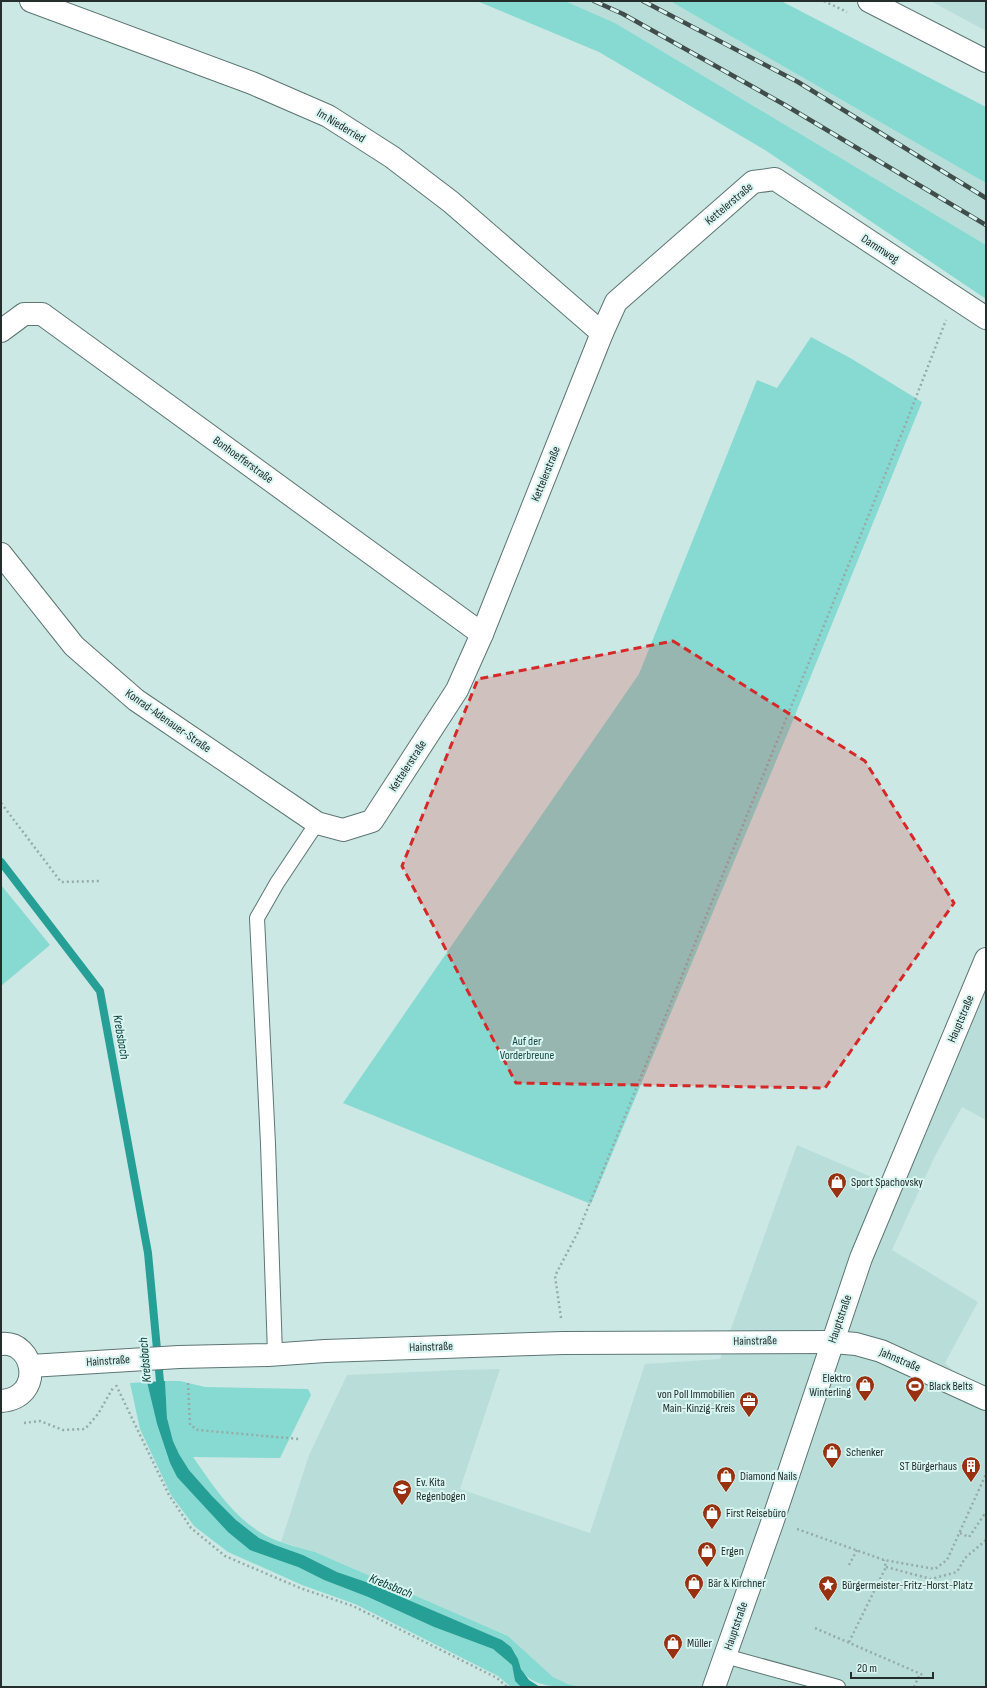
<svg xmlns="http://www.w3.org/2000/svg" width="987" height="1688" font-family="'Sofia Sans Condensed',sans-serif">
  <style>
    .built { fill: #b9ded9 }
    .green { fill: #86dad1 }
    .water { fill: #26a097 }
    .lines { fill: none; stroke-linecap: round; stroke-linejoin: round }
    .stream { stroke: #26a097; stroke-width: 8 }
    .service-casing { stroke: #5d7673; stroke-width: 16 }
    .minor-casing { stroke: #5d7673; stroke-width: 24 }
    .tertiary-casing { stroke: #5d7673; stroke-width: 24 }
    .secondary-casing { stroke: #5d7673; stroke-width: 24 }
    .path { stroke: #95aba8; stroke-width: 2.5; stroke-dasharray: 2 3; stroke-linecap: butt }
    .service { stroke: #fff; stroke-width: 14 }
    .minor { stroke: #fff; stroke-width: 22 }
    .tertiary { stroke: #fff; stroke-width: 22 }
    .secondary { stroke: #fff; stroke-width: 22 }
    .rail-casing { stroke: #404d4b; stroke-width: 4.5 }
    .rail { stroke: #d9f5f1; stroke-width: 3; stroke-dasharray: 9; stroke-linecap: butt }
    .marked { fill: #d62828; fill-opacity: 0.2; stroke: #d62828; stroke-width: 3; stroke-dasharray: 8 5; stroke-linejoin: round }
    .labels { text-anchor: middle; dominant-baseline: central; stroke-width: 4; stroke-linejoin: round; paint-order: stroke }
    .street-label { font-size: 12px; fill: #242e2d; stroke: #d9f5f1 }
    .park-label { font-size: 12px; fill: #174945; stroke: #d9f5f1 }
    .poi-label { font-size: 12px; fill: #242e2d; stroke: #d9f5f1; text-anchor: start }
    .water-label { font-size: 13px; font-style: italic; fill: #003531; stroke: #d9f5f1 }
  </style>
  <rect width="100%" height="100%" fill="#cce8e4"/>
  <g class="built">
    <path d="M565,1H670L986,183V245L615,23Z"/>
    <path d="M930,1H986V31L938,5Z"/>
    <path d="M986,990V1120L962,1107L935,1156L892,1250L978,1302L945,1363L986,1401V1687H581L568,1684L553,1677L508,1636L315,1552L281,1542L309,1455L347,1375L458,1370L500,1369L460,1489L590,1533L645,1364L720,1359L797,1145L902,1190Z"/>
  </g>
  <g class="green">
    <path d="M477,1H565L615,23L986,245V299L765,150L599,52Z"/>
    <path d="M670,1H781L986,107V183Z"/>
    <path d="M811,337L852,359L922,402L789,730L591,1204L343,1103L639,674L757,380L777,388Z"/>
    <path d="M1,885L50,945L1,986Z"/>
    <path d="M165,1381H180L205,1387L308,1389L311,1395L280,1458L193,1457C212,1484 232,1516 263,1534C279,1543 297,1547 315,1552L508,1636L553,1677L568,1684L581,1687C559,1687 530,1688 521,1668C516,1654 514,1649 502,1640L369,1583L337,1572L303,1555L275,1545L259,1538L236,1520L212,1496L189,1470L179,1454L173,1441L167,1418Z"/>
    <path d="M147,1382L157,1424L170,1463L177,1477L205,1506L298,1567L324,1580L368,1597L434,1627L493,1649L512,1665L515,1681L521,1687H511L498,1676L355,1604L302,1585L228,1552L194,1526L171,1495L140,1429L130,1383Z"/>
  </g>
  <path class="water" d="M165,1381L167,1418L173,1441L179,1454L189,1470L212,1496L236,1520L259,1538L275,1545L303,1555L337,1572L369,1583L502,1640L511,1647L518,1659L521,1669L529,1680L540,1687H521L515,1681L512,1665L493,1649L434,1627L368,1597L324,1580L298,1567L250,1550L228,1532L177,1477L170,1463L157,1424L147,1382Z"/>
  <g class="lines">
    <path class="stream" d="M1,862L100,991L148,1253L161,1392"/>
    <g class="service-casing">
      <g id="service">
        <path d="M275,1354L268,1144L257,918L277,883L317,823"/>
        <path d="M725,1656L838,1687"/>
      </g>
    </g>
    <g class="minor-casing">
      <g id="minor">
        <path d="M31,1L252,83L328,116L392,157L451,202L602,333"/>
        <path d="M869,1L986,61"/>
        <path d="M1,331L24,314H42L482,634"/>
        <path d="M1,554L74,646L136,700L317,823L343,830L372,821L457,690L482,634L602,333L616,302L753,182L775,179L986,318"/>
        <path d="M833,1342L856,1344L881,1351L986,1399"/>
      </g>
    </g>
    <g class="tertiary-casing">
      <g id="tertiary">
        <path d="M1,1344C35,1340 45,1398 1,1401"/>
        <path d="M30,1366L179,1357L268,1355L325,1351L563,1343L833,1342"/>
      </g>
    </g>
    <g class="secondary-casing">
      <path id="secondary" d="M714,1687L772,1523L861,1258L986,959"/>
    </g>
    <g class="path">
      <path d="M824,1L847,12"/>
      <path d="M1,803L61,882L100,881"/>
      <path d="M561,1318L555,1276L578,1232L906,423L946,320"/>
      <path d="M188,1383L190,1425L198,1430L299,1439"/>
      <path d="M116,1385L169,1495L191,1528L225,1556L300,1588L353,1606L497,1678L507,1687"/>
      <path d="M24,1423L40,1421L63,1430L85,1429L98,1414L114,1386"/>
      <path d="M797,1529L884,1560L935,1569L947,1560L986,1474"/>
      <path d="M960,1533L969,1537L984,1515L986,1516"/>
      <path d="M849,1565L857,1550"/>
      <path d="M886,1567L931,1579L957,1572L965,1558L986,1540"/>
      <path d="M815,1628L923,1675"/>
      <path d="M849,1642L886,1567L884,1560"/>
      <path d="M914,1687L920,1674"/>
    </g>
    <use href="#service" class="service"/>
    <use href="#minor" class="minor"/>
    <use href="#tertiary" class="tertiary"/>
    <use href="#secondary" class="secondary"/>
    <g class="rail-casing">
      <g id="rail">
        <path d="M594,1L623,14L785,105L986,225"/>
        <path d="M643,1L798,82L986,198"/>
      </g>
    </g>
    <use href="#rail" class="rail"/>
  </g>
  <path class="marked" d="M673,641L865,761L954,903L825,1088L516,1083L402,866L478,679Z"/>
  <defs>
    <g id="shop-pin" transform="scale(1)"><path d="M0 17L-7.5 6A9.5 9.5 0 1 1 7.5 6Z" fill="#98310f" stroke="#d9f5f1"/><path d="M-5-2.5h2.3a2.7 3.5 0 0 1 5.4 0H5L5.5 6h-11ZM-1.5-2.5h3a1.5 2.3 0 0 0-3 0Z" fill="#fff"/></g>
    <g id="stadium-pin" transform="scale(1)"><path d="M0 17L-7.5 6A9.5 9.5 0 1 1 7.5 6Z" fill="#98310f" stroke="#d9f5f1"/><path d="M0-5a6.5 5 0 1 0 0 10a6.5 5 0 1 0 0-10ZM-3.5-1.8h7v3.6h-7Z" fill="#fff"/></g>
    <g id="office-pin" transform="scale(1)"><path d="M0 17L-7.5 6A9.5 9.5 0 1 1 7.5 6Z" fill="#98310f" stroke="#d9f5f1"/><path d="M-6-3h4V-5.5h4V-3h4V5H-6ZM-1-4.5V-3h2v-1.5ZM-6 0V1H6V0Z" fill="#fff"/></g>
    <g id="building-pin" transform="scale(1)"><path d="M0 17L-7.5 6A9.5 9.5 0 1 1 7.5 6Z" fill="#98310f" stroke="#d9f5f1"/><path d="M-4-6H4V6H1V3H-1V6H-4ZM-2.5-4.3h1.7v1.8h-1.7ZM.8-4.3h1.7v1.8H.8ZM-2.5-1h1.7V.8h-1.7ZM.8-1h1.7V.8H.8Z" fill="#fff"/></g>
    <g id="school-pin" transform="scale(1)"><path d="M0 17L-7.5 6A9.5 9.5 0 1 1 7.5 6Z" fill="#98310f" stroke="#d9f5f1"/><path d="M0-5L7-2L0 1L-7-2ZM-4 1L0 2.5L4 1V4Q0 6-4 4Z" fill="#fff"/></g>
    <g id="sight-pin" transform="scale(1)"><path d="M0 17L-7.5 6A9.5 9.5 0 1 1 7.5 6Z" fill="#98310f" stroke="#d9f5f1"/><path d="M0-6L1.8-2.2L6-1.7L2.9 1.2L3.7 5.4L0 3.3L-3.7 5.4L-2.9 1.2L-6-1.7L-1.8-2.2Z" fill="#fff"/></g>
  </defs>
  <g fill-rule="evenodd">
    <use href="#shop-pin" x="837" y="1182"/>
    <use href="#shop-pin" x="865" y="1385"/>
    <use href="#stadium-pin" x="915" y="1386"/>
    <use href="#office-pin" x="749" y="1401"/>
    <use href="#shop-pin" x="832" y="1452"/>
    <use href="#building-pin" x="971" y="1466"/>
    <use href="#shop-pin" x="726" y="1476"/>
    <use href="#school-pin" x="402" y="1489"/>
    <use href="#shop-pin" x="712" y="1513"/>
    <use href="#shop-pin" x="707" y="1551"/>
    <use href="#shop-pin" x="694" y="1583"/>
    <use href="#sight-pin" x="828" y="1585"/>
    <use href="#shop-pin" x="673" y="1643"/>
  </g>
  <g class="labels">
    <g class="street-label">
      <text transform="translate(341 126) rotate(31)">Im Niederried</text>
      <text transform="translate(729 204) rotate(-40)">Kettelerstraße</text>
      <text transform="translate(880 249) rotate(33)">Dammweg</text>
      <text transform="translate(243 460) rotate(36)">Bonhoefferstraße</text>
      <text transform="translate(546 474) rotate(-68)">Kettelerstraße</text>
      <text transform="translate(168 721) rotate(35)">Konrad-Adenauer-Straße</text>
      <text transform="translate(408 766) rotate(-57)">Kettelerstraße</text>
      <text transform="translate(961 1019) rotate(-67)">Hauptstraße</text>
      <text transform="translate(840 1319) rotate(-71)">Hauptstraße</text>
      <text transform="translate(755 1341) rotate(-1)">Hainstraße</text>
      <text transform="translate(431 1347) rotate(-2)">Hainstraße</text>
      <text transform="translate(900 1360) rotate(23)">Jahnstraße</text>
      <text transform="translate(108 1361) rotate(-4)">Hainstraße</text>
      <text transform="translate(736 1626) rotate(-71)">Hauptstraße</text>
    </g>
    <g class="park-label">
      <text x="527" y="1041">Auf der<tspan x="527" dy="14">Vorderbreune</tspan></text>
    </g>
    <g class="poi-label">
      <text x="851" y="1182">Sport Spachovsky</text>
      <text x="851" y="1378" text-anchor="end">Elektro<tspan x="851" dy="14">Winterling</tspan></text>
      <text x="929" y="1386">Black Belts</text>
      <text x="735" y="1394" text-anchor="end">von Poll Immobilien<tspan x="735" dy="14">Main-Kinzig-Kreis</tspan></text>
      <text x="846" y="1452">Schenker</text>
      <text x="957" y="1466" text-anchor="end">ST Bürgerhaus</text>
      <text x="740" y="1476">Diamond Nails</text>
      <text x="416" y="1482">Ev. Kita<tspan x="416" dy="14">Regenbogen</tspan></text>
      <text x="726" y="1513">First Reisebüro</text>
      <text x="721" y="1551">Ergen</text>
      <text x="708" y="1583">Bär &amp; Kirchner</text>
      <text x="842" y="1585">Bürgermeister-Fritz-Horst-Platz</text>
      <text x="687" y="1643">Müller</text>
    </g>
    <g class="water-label">
      <text transform="translate(121 1037) rotate(80)">Krebsbach</text>
      <text transform="translate(145 1360) rotate(-95)">Krebsbach</text>
      <text transform="translate(391 1586) rotate(22)">Krebsbach</text>
    </g>
  </g>
  <rect width="987" height="1688" fill="none" stroke="#242e2d" stroke-width="4"/>
  <path d="M851 1672v6h82v-6" fill="none" stroke="#242e2d" stroke-width="2"/>
  <text x="857" y="1672" font-size="12" fill="#242e2d" stroke="#d9f5f1" stroke-width="3" paint-order="stroke">20 m</text>
</svg>
